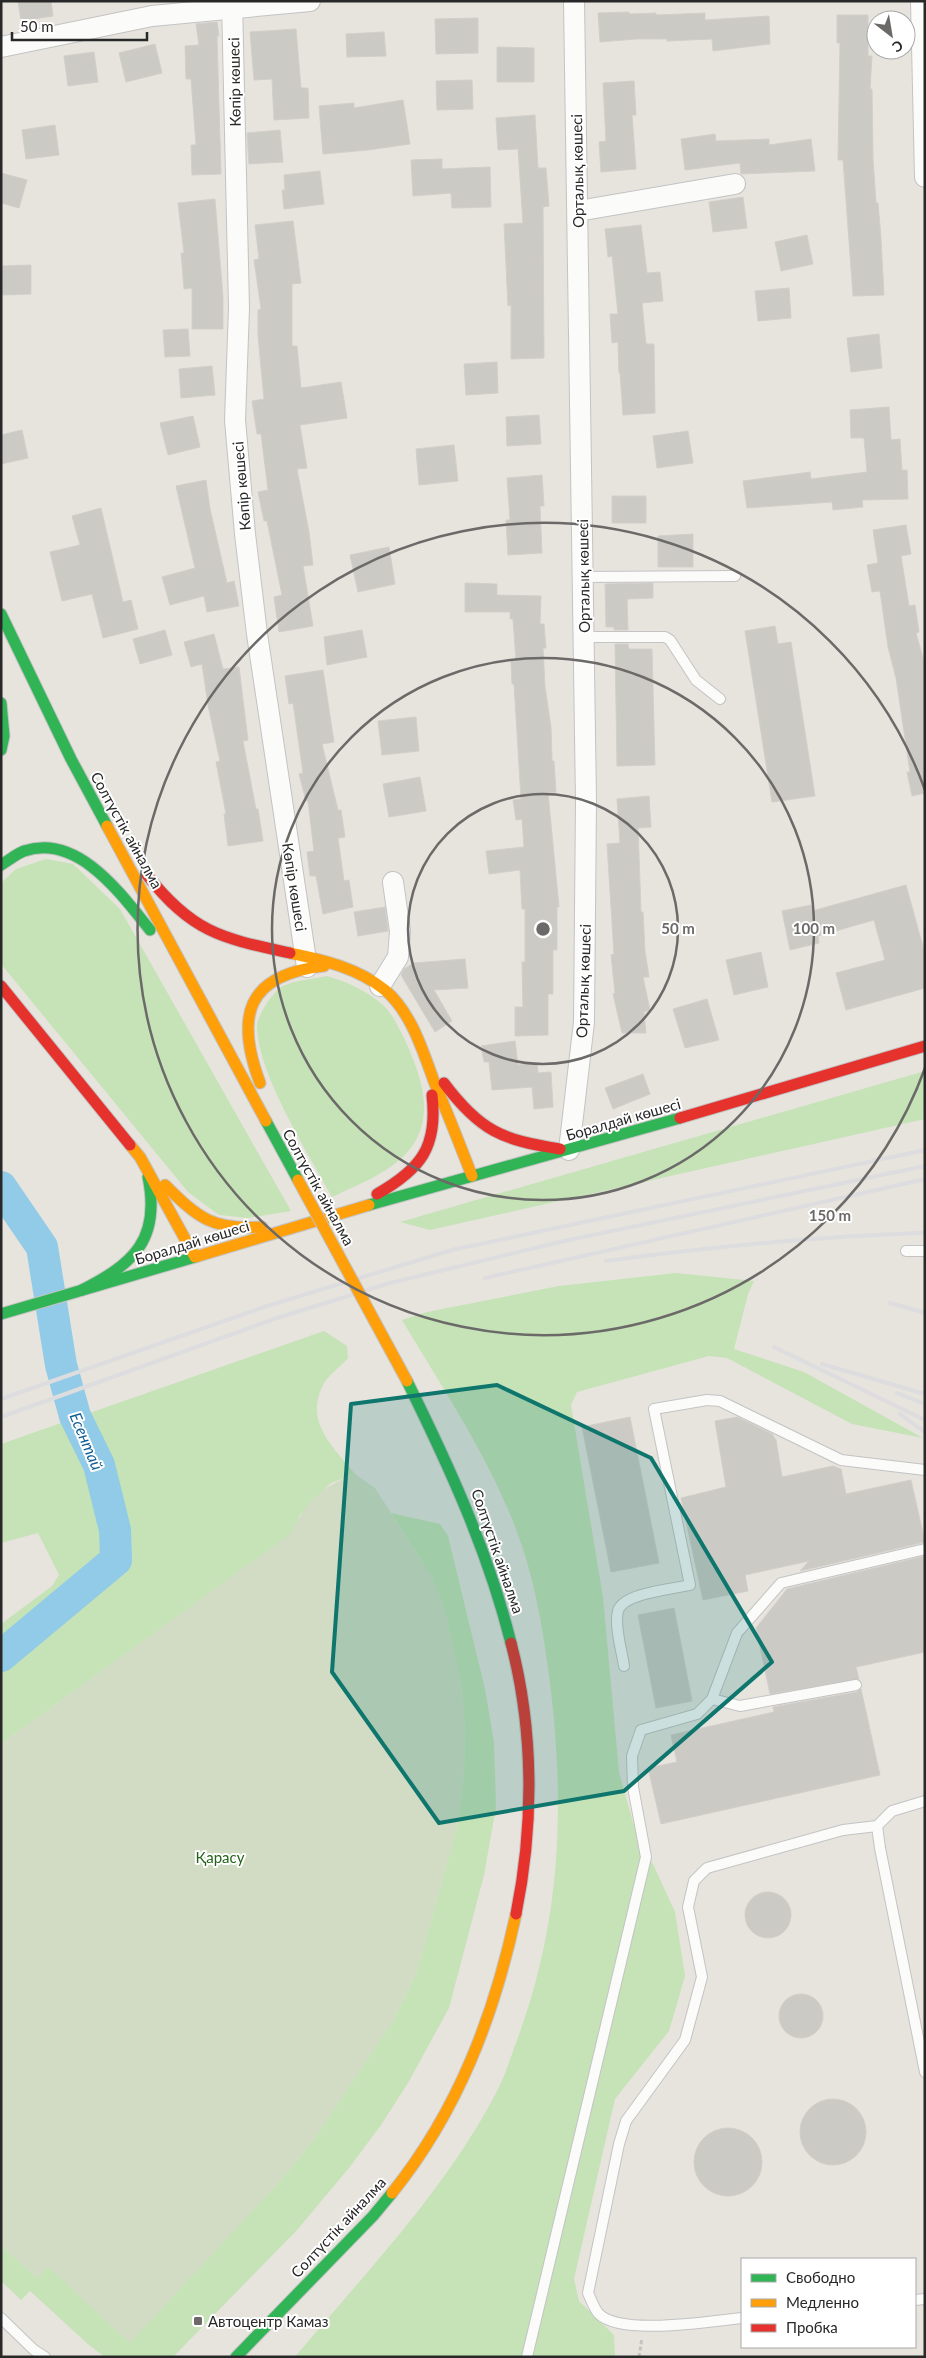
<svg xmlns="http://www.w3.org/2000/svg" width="926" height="2358" font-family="Lato,sans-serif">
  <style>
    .green { fill: #c5e3b6 }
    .cemetery { fill: #d2dcc5 }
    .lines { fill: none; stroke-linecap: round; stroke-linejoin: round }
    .river { stroke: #92cbe8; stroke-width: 32 }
    .building { fill: #cccac5; stroke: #d2cfca }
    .lane-casing { stroke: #c4c3c4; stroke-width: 12 }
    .street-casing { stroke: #c4c3c4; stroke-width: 22 }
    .fast-casing { stroke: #c4c3c4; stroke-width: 13 }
    .slow-casing { stroke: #c4c3c4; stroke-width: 13 }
    .jam-casing { stroke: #c4c3c4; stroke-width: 13 }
    .path { stroke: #c4c3c3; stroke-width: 3; stroke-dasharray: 4 2.5; stroke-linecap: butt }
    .lane { stroke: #fbfbfa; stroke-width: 10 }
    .street { stroke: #fbfbfa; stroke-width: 20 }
    .fast { stroke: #30b455; stroke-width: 11 }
    .slow { stroke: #ff9f0a; stroke-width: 11 }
    .jam { stroke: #e5322d; stroke-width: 11 }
    .rail { stroke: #dddcde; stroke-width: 4 }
    .slow-bridge-casing { stroke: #c3c2c0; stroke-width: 13; stroke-linecap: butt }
    .slow-bridge { stroke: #ff9f0a; stroke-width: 11 }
    .marked { fill: #0f766e; fill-opacity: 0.2; stroke: #0f766e; stroke-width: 4; stroke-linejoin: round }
    .ring { fill: none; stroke: #6b6a68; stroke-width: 2.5 }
    .poi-dot { fill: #6b6a68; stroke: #fff; stroke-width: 2 }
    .labels { text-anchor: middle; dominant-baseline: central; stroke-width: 4; stroke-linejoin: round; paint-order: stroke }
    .street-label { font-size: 15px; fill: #282828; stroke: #fff }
    .park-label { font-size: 15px; fill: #23641a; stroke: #fff }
    .poi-label { font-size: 15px; fill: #282828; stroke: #fff; text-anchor: start }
    .water-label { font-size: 16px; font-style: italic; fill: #0e5d97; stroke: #fff }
    .centre { fill: #6b6a68; stroke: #fff; stroke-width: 2.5 }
    .ring-label { font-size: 15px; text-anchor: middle; font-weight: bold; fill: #6b6a68; stroke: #fff; stroke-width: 4; stroke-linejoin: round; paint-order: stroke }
  </style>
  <rect width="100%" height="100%" fill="#e7e4de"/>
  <g class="green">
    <path d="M46,859L73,864L120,909L291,1211L248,1218L219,1215L188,1192L1,964V883L16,869Z"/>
    <path d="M327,976C348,982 367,991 384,1006C393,1015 398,1027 404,1038C418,1069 434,1107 416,1140C399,1170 361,1183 332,1197C309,1155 258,1074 257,1027C257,1016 273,991 283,986C296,980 313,979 327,976Z"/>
    <path d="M925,1071V1119L430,1230L400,1222Z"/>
    <path d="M676,1273L754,1281L748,1294L734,1349L804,1372L923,1438L852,1424L727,1358L709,1356L577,1392L571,1405L603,1597L619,1772L638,1840L653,1864L675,1912L685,1976L669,2031L615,2099L574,2279L579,2301L614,2335L615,2357H295C366,2272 446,2190 497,2091C505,2076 510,2059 516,2043C560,1926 565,1814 551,1691C545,1644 538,1595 523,1549C496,1467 446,1394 402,1320L427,1312L559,1286Z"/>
    <path d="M324,1331L347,1346L348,1358C340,1367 326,1377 322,1387C305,1424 334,1447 355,1474L331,1483L300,1515L290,1535L1,1744V1624L52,1586L59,1575L38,1533L1,1543V1444Z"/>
    <path d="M391,1513L440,1524L448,1536L485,1689L494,1742L496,1807L484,1875L449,2008L408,2083L381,2125L349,2168L297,2230L173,2357H105L89,2345L30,2291L21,2300L1,2281V2245L37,2278L48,2266L130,2342L281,2180L315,2138L393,2021L417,1971L458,1823L464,1769L465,1726L461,1685L446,1616L432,1578Z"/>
  </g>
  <path class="cemetery" d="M355,1474L375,1488L432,1578L446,1616L461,1685L465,1726L464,1769L458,1823L417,1971L393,2021L315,2138L281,2180L130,2343L48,2267L37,2278L1,2245V1744L289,1535C308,1501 319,1488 355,1474Z"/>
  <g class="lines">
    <path class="river" d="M1,1187L42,1247L61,1365L75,1416L99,1465L115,1530L116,1560L1,1656"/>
  </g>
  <g class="building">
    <path d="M18,1H51L53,16L21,21Z"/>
    <path d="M629,12V14L656,13V15L705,13V20L769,16L770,44L713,51L712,39L667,41V39H636L600,42L598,13Z"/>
    <path d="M837,15H868V56H872L870,89H872L873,159L876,203H878L881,238L884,295L853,296L843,160H838L840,43H837Z"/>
    <path d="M478,18V53L436,54L435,19Z"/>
    <path d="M217,22L219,36H217L221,174L192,175L191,145H196L191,79H186L185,46L199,45L196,24Z"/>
    <path d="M296,29L301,88H308L309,118L274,120L272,79L254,80L250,32Z"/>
    <path d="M384,32L386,56L347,57L346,34Z"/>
    <path d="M155,44L162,73L126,82L119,53Z"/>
    <path d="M497,47L534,48V82H497Z"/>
    <path d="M94,52L98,82L68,86L64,56Z"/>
    <path d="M472,80L473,109L437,110L436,81Z"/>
    <path d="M634,81L636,115H632L636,169L601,172L599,142L606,141L603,83Z"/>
    <path d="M403,100L410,144L368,150L323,154L319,106L354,103V108Z"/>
    <path d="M535,115L538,168H546L549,206L543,207L544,358L511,359V305L508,306L504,224L523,223L518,149L498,150L496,118Z"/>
    <path d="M55,125L59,155L26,159L22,130Z"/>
    <path d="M280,130L283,162L249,164L247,133Z"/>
    <path d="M715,134L716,141L769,139V145L811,139L815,171L741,174L740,163L685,170L681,139Z"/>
    <path d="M442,159V169L490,167L491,207L452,208L451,193L413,196L411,160Z"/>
    <path d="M320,171L324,204L284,209L282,190H285L284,175Z"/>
    <path d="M1,173L27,180L19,208L1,203Z"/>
    <path d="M743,197L747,228L713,232L709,202Z"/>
    <path d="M215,199L223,297V329H192V288L184,289L181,253H184L178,203Z"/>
    <path d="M293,221L301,283L292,284V346H297L301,388L341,382L347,418L300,425L307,468L297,469L309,532L313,565L303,566L313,626L279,632L274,597L282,595L267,521H264L258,492L268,490L261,434H257L252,401L264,399L258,336V310L261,309L254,260L259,259L255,225Z"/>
    <path d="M641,225L647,273L660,272L663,301L642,303L646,344H654L655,413L623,415L620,373H619L618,342L612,343L610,314H618L612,256L608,257L605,229Z"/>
    <path d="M807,235L813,264L781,271L775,242Z"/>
    <path d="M31,265V294L1,295V266Z"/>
    <path d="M789,288L791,318L758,321L755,291Z"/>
    <path d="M188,329L190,356L165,357L163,330Z"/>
    <path d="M879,334L882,368L851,372L847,338Z"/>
    <path d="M497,362L498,393L466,395L464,364Z"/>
    <path d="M212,366L215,395L181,398L179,369Z"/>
    <path d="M889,407L891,440L900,439L902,470H907L908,499L862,500L863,507L833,510L832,502L747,508L743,481L810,472L811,479L867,472L864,438H851L850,410Z"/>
    <path d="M539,415L541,444L507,446L506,417Z"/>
    <path d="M193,416L200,447L168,455L160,423Z"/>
    <path d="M22,430L28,458L1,464V435Z"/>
    <path d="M688,431L693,463L657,468L653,436Z"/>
    <path d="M454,445L458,481L419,485L416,449Z"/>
    <path d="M542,475L544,506H540L542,553L508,555L506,520H510L507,478Z"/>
    <path d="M206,480L210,509L227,583L234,581L239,606L207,612L204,596L170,605L162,577L195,568L176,486Z"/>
    <rect x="612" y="496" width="34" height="27"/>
    <path d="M101,508L123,602L131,600L138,629L103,638L92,594L62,601L50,552L80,545L72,516Z"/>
    <path d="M906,525L911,554L901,556L909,606L915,605L919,632L916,633L925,665V793L912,796L907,772H910L896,678L888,647L880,591L872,592L867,565L878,563L873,530Z"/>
    <path d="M693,534V567H658V536Z"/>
    <path d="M389,547L395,584L358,592L350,555Z"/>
    <path d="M465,583L497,584V595L541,596L540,624H544L546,648H543L545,687L551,727L552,761H554L556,792L548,793L559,907H557V950H553V994H548V1035L515,1036V1007H523L522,962H525V909H522L520,870L489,874L486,851L524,847L522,819L516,820L513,800L521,799L514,684H512L511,661H516L513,619H510V612H465Z"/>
    <path d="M653,583V598L627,599L628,630H614V627H606L605,584Z"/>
    <path d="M775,626L778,644L791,642L815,796L772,802L745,631Z"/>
    <path d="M165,630L172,655L140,664L133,639Z"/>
    <path d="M362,630L367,657L327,665L324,637Z"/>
    <path d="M214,634L223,669L239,667L248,740L243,741L256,809H258L263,841L228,846L224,814H226L216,762L220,761L208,705L202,664L191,667L184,642Z"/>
    <path d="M615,644H628L629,649H652L655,765L617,766Z"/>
    <path d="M323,670L334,742L322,744L338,810H341L345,837L338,838L344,881L349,880L353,907L323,914L316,876H310L307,852L314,851L308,801H306L299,774L303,773L293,703L289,704L285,676Z"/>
    <path d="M416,717L419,751L382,755L378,721Z"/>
    <path d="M420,777L426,811L389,817L383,784Z"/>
    <path d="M649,796L651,827L638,828L641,912H643L645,951L649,977H643L650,1010L644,1012L646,1033H622L613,994L615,993L611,955L614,954L607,844L620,843L617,799Z"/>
    <path d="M906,885L925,954V988L846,1010L836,973L885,960L874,920L818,936L819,943L790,950L782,911L811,905L812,911Z"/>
    <path d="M385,907L388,931L358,936L354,912Z"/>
    <path d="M761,952L768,987L734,995L726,960Z"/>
    <path d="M465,959L468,988L434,990L452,1021L435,1032L401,975L404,969L414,963Z"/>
    <path d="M707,999L719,1040L685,1048L673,1009Z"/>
    <path d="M515,1041L518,1065L537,1063L538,1073L551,1072L553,1107L534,1109L532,1087L492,1090L489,1062H484L481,1046Z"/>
    <path d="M643,1074L650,1094L613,1109L605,1088Z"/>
    <path d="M630,1417L659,1563L611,1572L582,1427Z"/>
    <path d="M737,1417L772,1434L776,1440L782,1477L833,1466L841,1469L846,1494L911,1480L925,1542L800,1571L809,1561L745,1575L748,1591L703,1600L681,1498L726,1487L715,1421Z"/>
    <path d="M925,1556V1652L856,1667L859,1679L770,1694L756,1628L787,1589Z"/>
    <path d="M674,1608L692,1701L656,1708L638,1615Z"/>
    <path d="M861,1689L880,1775L661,1824L648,1768L677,1762L671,1735L774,1712L773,1707L857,1692Z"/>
    <circle cx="768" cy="1915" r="23"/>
    <circle cx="801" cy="2016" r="22"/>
    <circle cx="833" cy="2132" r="33"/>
    <circle cx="728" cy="2162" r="34"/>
  </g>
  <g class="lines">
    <g class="lane-casing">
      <g id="lane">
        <path d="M582,577L735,576"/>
        <path d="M584,637H665L670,640L696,680L720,699"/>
        <path d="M906,1251H925"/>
        <path d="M624,1666C622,1652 614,1625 618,1611C623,1593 673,1589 690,1585L654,1409L707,1400L720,1401L841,1460L925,1470"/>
        <path d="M712,1699L740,1706L856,1685"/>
        <path d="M925,1801L892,1811L877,1826L880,1848L925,2072"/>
        <path d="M915,2300L925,2299"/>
        <path d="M1,2318L34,2350L45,2357"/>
        <path d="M742,2318C711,2321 621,2336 599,2314C594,2309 591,2299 588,2293L619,2144L626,2121L685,2040L702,1977L688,1907L694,1881L707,1868L843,1830L877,1826"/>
        <path d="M527,2357L646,1857L633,1787L632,1756L641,1730L697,1714L712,1699L737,1633L781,1583L925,1549"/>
      </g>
    </g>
    <g class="street-casing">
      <g id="street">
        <path d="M232,1L239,308L235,420L245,534L257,634L307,967"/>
        <path d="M921,1L925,177"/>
        <path d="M1,47L152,16L310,1"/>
        <path d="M578,211L735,184"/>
        <path d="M380,986L398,957L400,931L393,882"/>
        <path d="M569,1150L584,1022L586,801L574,1"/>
      </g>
    </g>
    <g class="fast-casing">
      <g id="fast">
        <path d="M1,614L71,759L107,826"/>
        <path d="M1,703L4,736L1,750"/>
        <path d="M1,865C8,861 16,854 24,851C78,833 121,894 150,930"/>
        <path d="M266,1121L298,1180"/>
        <path d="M369,1205L680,1118"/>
        <path d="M82,1290C133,1264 161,1240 148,1177"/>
        <path d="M1,1314L195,1257"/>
        <path d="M407,1381C449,1466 488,1551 511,1643"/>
        <path d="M236,2357L373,2216L392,2193"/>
      </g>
    </g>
    <g class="slow-casing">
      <g id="slow">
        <path d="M107,826L266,1121"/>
        <path d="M290,953C323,960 358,968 385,990C412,1013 423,1052 435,1084C448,1114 460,1145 472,1176"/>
        <path d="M260,1083C235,1016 246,975 324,966"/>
        <path d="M130,1145L140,1157L195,1257L369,1205"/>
        <path d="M165,1185C199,1219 213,1230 262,1227"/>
        <path d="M392,2193C458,2111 494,2016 516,1914"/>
      </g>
    </g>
    <g class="jam-casing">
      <g id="jam">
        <path d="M147,875C193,933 221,938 290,953"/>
        <path d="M1,986L130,1145"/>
        <path d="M444,1083C480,1131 502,1140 560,1149"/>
        <path d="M680,1118L925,1046"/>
        <path d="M377,1194C421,1169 438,1147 432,1095"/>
        <path d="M511,1643C534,1731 534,1825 516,1914"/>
      </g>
    </g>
    <path class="path" d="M639,2357L642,2338"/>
    <use href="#lane" class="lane"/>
    <use href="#street" class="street"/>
    <use href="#fast" class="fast"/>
    <use href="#slow" class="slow"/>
    <use href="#jam" class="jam"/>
    <g class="rail">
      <path d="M606,1261C712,1247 818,1236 925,1233"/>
      <path d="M485,1278L925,1179"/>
      <path d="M890,1303L925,1313"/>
      <path d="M774,1347L925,1420"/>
      <path d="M822,1364L925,1394"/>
      <path d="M897,1393L925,1404"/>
      <path d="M1,1399L267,1306L452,1250L925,1150"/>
      <path d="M900,1414L925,1432"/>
      <path d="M1,1417L277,1318L390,1283L564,1241L925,1166"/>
    </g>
    <g class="slow-bridge-casing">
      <path id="slow-bridge" d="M298,1180L407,1381"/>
    </g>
    <use href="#slow-bridge" class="slow-bridge"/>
  </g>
  <path class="marked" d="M497,1385L651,1458L772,1662L624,1791L439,1823L332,1672L351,1404Z"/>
  <g class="ring">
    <circle cx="543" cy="929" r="135"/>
    <circle cx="543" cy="929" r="271"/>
    <path d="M925 1068A406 406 0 1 1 925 790"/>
  </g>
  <rect class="poi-dot" x="193" y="2316" width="10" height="10" rx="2.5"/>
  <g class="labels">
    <g class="street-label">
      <text transform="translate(234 82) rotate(-91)">Көпір көшесі</text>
      <text transform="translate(577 171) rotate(-91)">Орталық көшесі</text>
      <text transform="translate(241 486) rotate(-95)">Көпір көшесі</text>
      <text transform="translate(583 576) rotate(-91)">Орталық көшесі</text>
      <text transform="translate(127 830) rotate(61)">Солтүстік айналма</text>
      <text transform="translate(295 887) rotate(81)">Көпір көшесі</text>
      <text transform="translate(583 981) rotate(-88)">Орталық көшесі</text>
      <text transform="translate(623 1119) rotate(-16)">Боралдай көшесі</text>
      <text transform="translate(319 1187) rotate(61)">Солтүстік айналма</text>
      <text transform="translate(192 1242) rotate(-17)">Боралдай көшесі</text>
      <text transform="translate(498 1551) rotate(71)">Солтүстік айналма</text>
      <text transform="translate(338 2227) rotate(-47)">Солтүстік айналма</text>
    </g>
    <g class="park-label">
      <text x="220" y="1857">Қарасу</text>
    </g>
    <g class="poi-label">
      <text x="208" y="2321">Автоцентр Камаз</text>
    </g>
    <g class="water-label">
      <text transform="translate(87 1441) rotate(67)">Есентай</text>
    </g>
  </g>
  <circle cx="543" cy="929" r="8" class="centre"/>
  <g class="ring-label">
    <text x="678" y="934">50 m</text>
    <text x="814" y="934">100 m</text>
    <text x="830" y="1221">150 m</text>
  </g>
  <rect width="926" height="2358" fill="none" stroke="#282828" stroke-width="5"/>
  <rect x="741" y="2258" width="175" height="90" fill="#ffffff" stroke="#a9a9a9"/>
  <rect x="751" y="2274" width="25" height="8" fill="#30b455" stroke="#a9a9a9"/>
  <text x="786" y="2283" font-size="15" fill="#282828">Свободно</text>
  <rect x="751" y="2299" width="25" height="8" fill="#ff9f0a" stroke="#a9a9a9"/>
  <text x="786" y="2308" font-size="15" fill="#282828">Медленно</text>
  <rect x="751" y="2324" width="25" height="8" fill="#e5322d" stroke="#a9a9a9"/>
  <text x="786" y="2333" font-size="15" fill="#282828">Пробка</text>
  <g transform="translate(891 35) rotate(149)"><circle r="24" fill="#ffffff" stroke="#a9a9a9"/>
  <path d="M0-4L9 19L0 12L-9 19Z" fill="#6b6a68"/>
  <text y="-8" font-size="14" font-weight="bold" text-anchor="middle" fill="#282828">С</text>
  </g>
  <path d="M12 32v8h135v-8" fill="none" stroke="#282828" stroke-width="2.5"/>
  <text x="20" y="32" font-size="15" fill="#282828" stroke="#ffffff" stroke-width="4" paint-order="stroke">50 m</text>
</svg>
